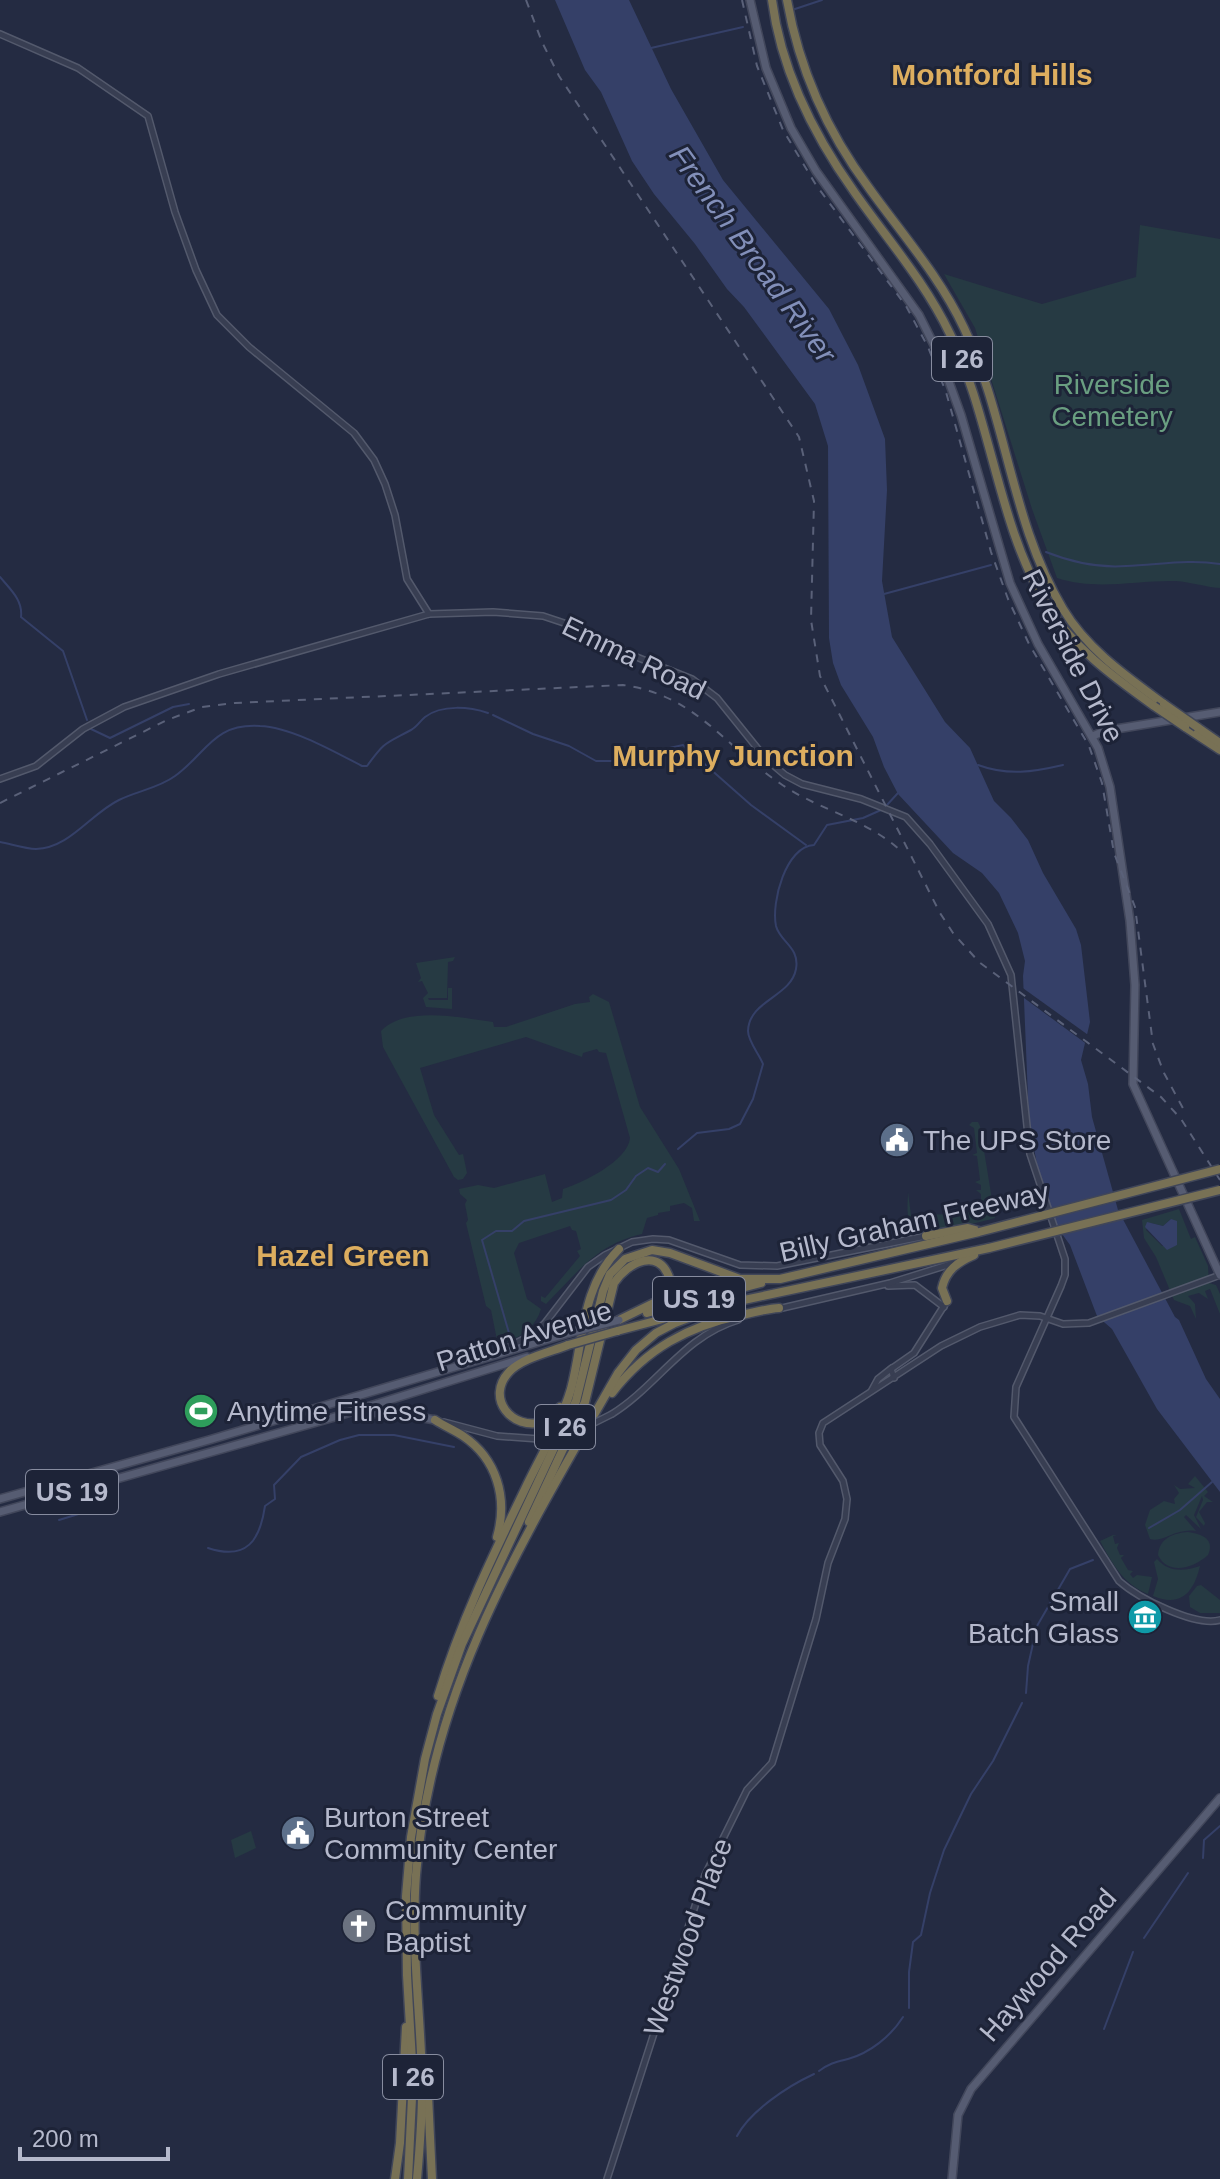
<svg xmlns="http://www.w3.org/2000/svg" width="1220" height="2179" font-family="Arial,sans-serif">
  <style>
    .green { fill: #263a43; fill-rule: evenodd }
    .water { fill: #354068 }
    .pier { fill: #242b42 }
    .lines { fill: none; stroke-linecap: round; stroke-linejoin: round }
    .stream { stroke: #354068; stroke-width: 2 }
    .minor-casing { stroke: #53596c; stroke-width: 8 }
    .major-casing { stroke: #42475b; stroke-width: 10 }
    .highway-casing { stroke: #404659; stroke-width: 11 }
    .minor { stroke: #383e52; stroke-width: 5 }
    .major { stroke: #565c72; stroke-width: 7 }
    .highway { stroke: #787155; stroke-width: 8 }
    .rail { stroke: #5a6179; stroke-width: 2; stroke-dasharray: 8 8; stroke-linecap: butt }
    .minor-bridge-casing { stroke: #53596c; stroke-width: 8; stroke-linecap: butt }
    .major-bridge-casing { stroke: #42475b; stroke-width: 10; stroke-linecap: butt }
    .highway-bridge-casing { stroke: #404659; stroke-width: 11; stroke-linecap: butt }
    .minor-bridge { stroke: #383e52; stroke-width: 5 }
    .major-bridge { stroke: #565c72; stroke-width: 7 }
    .highway-bridge { stroke: #787155; stroke-width: 8 }
    .labels { text-anchor: middle; dominant-baseline: central; stroke-width: 6; stroke-linejoin: round; paint-order: stroke }
    .shield { fill: #1d2337; stroke: #878c9f; stroke-width: 2 }
    .shield-label { font-size: 26px; font-weight: bold; fill: #b5b9cc }
    .park-label { font-size: 28px; fill: #6a9f81; stroke: #1d2337 }
    .street-label { font-size: 28px; fill: #b5b9cc; stroke: #1d2337 }
    .poi-label { font-size: 28px; fill: #b5b9cc; stroke: #1d2337; text-anchor: start }
    .neighbourhood-label { font-size: 30px; font-weight: bold; fill: #ddae5f; stroke: #1d2337 }
    .water-label { font-size: 30px; font-style: italic; fill: #828fb9; stroke: #1d2337 }
  </style>
  <rect width="100%" height="100%" fill="#242b42"/>
  <g class="green">
    <path d="M1140,225L1220,239V588C1205,587 1191,582 1176,581C1136,580 1097,591 1057,578L1032,509L975,328L944,274L1042,304L1136,277Z"/>
    <path d="M455,957L453,961L448,962L447,998H428L429,1000H448V988H452V1009L426,1007L423,998L428,993L422,981L418,982L421,978L416,963Z"/>
    <path d="M593,994L609,1002L640,1107L679,1169L700,1221H694L692,1208L684,1203L670,1206V1211L658,1213V1215L647,1218L642,1234C597,1244 577,1273 546,1304L541,1301V1296L545,1298L580,1256L577,1251L581,1249L576,1231L572,1230L570,1226L519,1243L514,1253L527,1299L541,1309C535,1329 518,1339 498,1345L491,1310L486,1306L466,1223L468,1220L465,1204L467,1200L460,1194L459,1189L478,1185L494,1188L545,1174L552,1202L562,1198L563,1189C582,1183 628,1161 630,1138L606,1053L599,1052L597,1049L583,1053L582,1057L526,1037L420,1068L434,1115L459,1155L463,1154L467,1173L463,1179L458,1180L454,1177L389,1058L383,1047L381,1031C406,1005 461,1018 493,1022L494,1027H506L575,1004L590,1002L589,997Z"/>
    <path d="M972,1122H978L980,1126L995,1218C978,1223 932,1234 915,1228L933,1226L913,1227C905,1217 908,1204 908,1192L911,1215L959,1214L965,1203L967,1212H973L974,1215V1210L981,1209V1194L976,1190H981V1185L975,1182L980,1180L977,1156L972,1155L977,1153L974,1128L969,1125Z"/>
    <path d="M1179,1209L1191,1239L1195,1237L1208,1266L1209,1283L1216,1285L1220,1294V1314L1210,1289L1205,1291L1208,1299L1199,1293L1188,1296L1195,1304L1196,1319L1190,1306L1174,1300L1156,1257L1144,1238L1142,1220ZM1171,1219L1177,1231V1245L1162,1246L1146,1230L1151,1223L1163,1226Z"/>
    <path d="M1195,1476L1208,1492L1204,1496L1213,1502H1207L1199,1512L1205,1523L1204,1526L1196,1517L1203,1500L1202,1496L1194,1515L1201,1529L1186,1515L1184,1517L1196,1531C1175,1528 1164,1543 1150,1539L1145,1525L1150,1510L1164,1501L1175,1504L1174,1499L1179,1493L1174,1485L1180,1489L1195,1488L1188,1484Z"/>
    <path d="M1188,1532C1202,1534 1215,1539 1208,1555C1194,1568 1168,1576 1158,1555C1159,1538 1174,1533 1188,1532Z"/>
    <path d="M1113,1535H1117L1113,1536L1115,1544L1119,1543L1117,1548L1120,1555H1124L1121,1558L1128,1570L1133,1571L1130,1574L1133,1578L1137,1575L1152,1577L1148,1594C1123,1584 1112,1563 1100,1541Z"/>
    <path d="M1157,1559C1169,1573 1185,1571 1200,1566C1194,1591 1182,1608 1153,1596L1158,1579L1154,1562Z"/>
    <path d="M1201,1585L1220,1600V1613H1200L1190,1607L1189,1596L1197,1586Z"/>
    <path d="M251,1831L256,1848L235,1858L231,1840Z"/>
  </g>
  <g class="water">
    <path d="M555,0H629L671,89L723,180L829,309L858,365L885,439L887,490L882,581L892,637L945,722L970,748L994,801L1011,818L1028,840L1043,873L1076,929L1081,945L1090,1022L1081,1060L1088,1084L1092,1117L1118,1210L1175,1317L1179,1320L1206,1379L1220,1399V1492L1157,1409L1112,1329L1097,1316L1070,1245L1057,1227L1039,1175L1029,1122L1023,976L1025,961L1018,933L999,893L982,873L953,853L898,794L884,767L873,737L841,685L833,663L829,638L828,446L815,404L744,307L727,289L695,244L654,194L632,161L601,92L585,70Z"/>
    <path d="M1171,1219L1177,1221V1245L1167,1250L1145,1227L1147,1222L1163,1226Z"/>
  </g>
  <path class="pier" d="M1020,986L1091,1037L1088,1045L1020,995Z"/>
  <g class="lines">
    <g class="stream">
      <path d="M795,9L822,0"/>
      <path d="M651,48L743,27"/>
      <path d="M1046,552C1071,562 1098,568 1126,566C1158,565 1188,559 1220,564"/>
      <path d="M0,577C10,589 23,600 21,617L63,651L87,720"/>
      <path d="M884,594L991,565"/>
      <path d="M493,715L533,734L569,746L596,761H611L683,745L751,805L806,845"/>
      <path d="M91,729L110,738L173,707L189,704"/>
      <path d="M978,765C1008,776 1033,772 1063,765"/>
      <path d="M886,806L898,793"/>
      <path d="M0,842C11,844 25,849 36,849C70,848 90,814 119,800C137,791 159,788 175,776C207,753 213,723 260,726C291,727 335,752 362,766H367C385,741 385,744 411,730C417,727 420,721 425,717C442,704 470,707 488,713"/>
      <path d="M678,1149L697,1133L729,1129L740,1124L753,1099L763,1064C759,1054 748,1041 748,1031C749,1000 791,997 796,969C800,947 780,942 776,926C771,902 786,846 814,845L827,825L863,818L881,810"/>
      <path d="M509,1333L482,1240L496,1231H512L524,1221L611,1200L626,1190L636,1176L648,1168L658,1172L665,1164"/>
      <path d="M59,1520L85,1512"/>
      <path d="M1149,1528L1180,1510L1212,1482"/>
      <path d="M208,1548C247,1561 260,1540 265,1506L275,1499L274,1485L301,1457L340,1440L359,1435H394L454,1447"/>
      <path d="M1026,1693L1028,1666L1037,1626L1070,1569L1093,1560"/>
      <path d="M1203,1858L1204,1840L1220,1826"/>
      <path d="M1144,1938L1188,1873"/>
      <path d="M909,2008V1972L913,1942L921,1935L930,1893L944,1850L971,1794L993,1761L1022,1703"/>
      <path d="M1104,2029L1133,1952"/>
      <path d="M819,2071C830,2063 836,2062 848,2059C870,2053 891,2036 903,2017"/>
      <path d="M737,2136C750,2111 788,2086 814,2074"/>
    </g>
    <g class="minor-casing">
      <g id="minor">
        <path d="M0,34L78,68L148,116L175,212L196,270L217,315L249,347L354,433L374,460L385,484L395,515L407,579L429,614"/>
        <path d="M0,779L36,766L83,729L124,707L219,674L429,614L493,612L543,616L570,625L639,658L692,679L717,698L766,759L785,775L802,784L861,799L906,817L930,844L988,924L1011,975L1030,1154L1065,1259V1275L1061,1286L1016,1387L1014,1417L1119,1581C1138,1598 1195,1627 1220,1620"/>
        <path d="M888,1286L915,1285L944,1307"/>
        <path d="M778,1309L890,1283L954,1263"/>
        <path d="M505,1349L533,1334L545,1323L588,1267L605,1255L632,1242L653,1239L669,1240L740,1265L777,1266L926,1236"/>
        <path d="M894,1378L891,1369L914,1353L947,1301"/>
        <path d="M872,1390L878,1379L892,1368"/>
        <path d="M612,1414C657,1386 684,1336 738,1320"/>
        <path d="M444,1422L497,1436L539,1439"/>
        <path d="M607,2179L705,1875L747,1790L772,1763L816,1619L828,1563L845,1519L847,1499L843,1481L820,1445L819,1433L823,1423L941,1346L980,1327L1020,1315L1040,1316L1063,1324L1089,1323L1220,1275"/>
      </g>
    </g>
    <g class="major-casing">
      <g id="major">
        <path d="M750,0L766,68L791,128L816,171L919,315L940,357L961,415L1010,583L1038,644L1098,748L1110,787L1130,921L1135,985L1133,1084L1220,1275"/>
        <path d="M1093,736L1104,731L1220,712"/>
        <path d="M356,1414L397,1413L435,1420"/>
        <path d="M0,1499L209,1440L569,1333"/>
        <path d="M0,1512L338,1416L527,1357"/>
        <path d="M952,2179L958,2115L971,2089L1220,1798"/>
      </g>
    </g>
    <g class="highway-casing">
      <g id="highway">
        <path d="M772,0C781,70 815,137 855,193C888,240 925,282 950,334C991,418 998,524 1045,602C1072,647 1112,676 1154,706"/>
        <path d="M787,0C799,68 828,133 869,188C902,234 940,277 964,328C1007,418 1011,523 1063,609C1087,649 1126,676 1164,704"/>
        <path d="M1185,727L1220,750"/>
        <path d="M1197,727L1220,743"/>
        <path d="M926,1236L968,1228L979,1231"/>
        <path d="M947,1301L942,1288C946,1270 958,1262 974,1255"/>
        <path d="M647,1313L761,1283"/>
        <path d="M617,1331L697,1310"/>
        <path d="M612,1393C646,1349 688,1326 742,1315C754,1312 766,1309 779,1308"/>
        <path d="M560,1407L543,1422C512,1431 485,1398 509,1372C522,1358 550,1352 568,1345"/>
        <path d="M435,1420C444,1426 454,1430 463,1436C497,1459 508,1498 497,1537"/>
        <path d="M529,1522L585,1402L614,1283C628,1262 660,1246 670,1280L664,1298L619,1320"/>
        <path d="M438,1696C460,1623 492,1557 525,1489C540,1457 561,1423 571,1389C584,1339 581,1287 619,1249"/>
        <path d="M427,2074L432,2179"/>
        <path d="M395,2179L400,2143L406,2027"/>
        <path d="M408,2179L413,2078L407,1975L406,1896L411,1837L425,1759L437,1714L462,1644L576,1401L603,1291L610,1274L625,1259L652,1250L670,1253L740,1279H780L979,1232"/>
        <path d="M417,2179C420,2145 423,2110 422,2076C420,2009 411,1943 416,1875C431,1684 526,1535 618,1373L636,1350L656,1333L675,1323L725,1304L989,1248"/>
      </g>
    </g>
    <use href="#minor" class="minor"/>
    <use href="#major" class="major"/>
    <use href="#highway" class="highway"/>
    <g class="rail">
      <path d="M526,0L542,42L559,76L799,437L814,501L811,620L820,676L940,913L953,933L979,962L1161,1097L1181,1119L1220,1180"/>
      <path d="M742,0L757,66L783,130L816,185L906,306L928,347L946,392L991,552L1008,599L1029,644L1089,746L1102,783L1114,853L1135,907L1153,1044L1164,1073L1185,1112"/>
      <path d="M0,803L167,720L202,707L235,703L623,685C696,695 724,746 781,784C820,811 868,819 903,853"/>
    </g>
    <g class="minor-bridge-casing">
      <path id="minor-bridge" d="M539,1439L580,1430L612,1414"/>
    </g>
    <g class="major-bridge-casing">
      <path id="major-bridge" d="M569,1333L619,1320"/>
    </g>
    <g class="highway-bridge-casing">
      <g id="highway-bridge">
        <path d="M1164,704L1197,727"/>
        <path d="M1154,706L1185,727"/>
        <path d="M979,1232L1220,1169"/>
        <path d="M989,1248L1220,1190"/>
        <path d="M568,1345L617,1331"/>
      </g>
    </g>
    <use href="#minor-bridge" class="minor-bridge"/>
    <use href="#major-bridge" class="major-bridge"/>
    <use href="#highway-bridge" class="highway-bridge"/>
  </g>
  <defs>
    <g id="civic-disc" transform="scale(1.8)"><circle r="9.5" fill="#5c6f8a" stroke="#1d2337"/><path d="M-.6-6.5H3V-4.5H.6V-3L4-1V1h2V6H-6V1h2V-1L-.6-3ZM-1.2 2.5V6h2.4V2.5Z" fill="#fff"/></g>
    <g id="stadium-disc" transform="scale(1.8)"><circle r="9.5" fill="#2e9e5b" stroke="#1d2337"/><path d="M0-5a6.5 5 0 1 0 0 10a6.5 5 0 1 0 0-10ZM-3.5-1.8h7v3.6h-7Z" fill="#fff"/></g>
    <g id="museum-disc" transform="scale(1.8)"><circle r="9.5" fill="#0f9aa8" stroke="#1d2337"/><path d="M0-6L6-3V-2H-6V-3ZM-5-1h2V3h-2ZM-1-1h2V3h-2ZM3-1h2V3H3ZM-6 4H6V6H-6Z" fill="#fff"/></g>
    <g id="church-disc" transform="scale(1.8)"><circle r="9.5" fill="#6b7280" stroke="#1d2337"/><path d="M-1.2-6h2.4v3.5h3.3v2.4h-3.3V6h-2.4V-.1h-3.3v-2.4h3.3Z" fill="#fff"/></g>
  </defs>
  <g fill-rule="evenodd">
    <use href="#civic-disc" x="897" y="1140"/>
    <use href="#stadium-disc" x="201" y="1411"/>
    <use href="#museum-disc" x="1145" y="1617"/>
    <use href="#civic-disc" x="298" y="1833"/>
    <use href="#church-disc" x="359" y="1926"/>
  </g>
  <g class="labels">
    <g class="shield">
      <rect x="932" y="337" width="60" height="44" rx="6"/>
      <rect x="653" y="1277" width="92" height="44" rx="6"/>
      <rect x="535" y="1405" width="60" height="44" rx="6"/>
      <rect x="26" y="1470" width="92" height="44" rx="6"/>
      <rect x="383" y="2055" width="60" height="44" rx="6"/>
    </g>
    <g class="shield-label">
      <text x="962" y="359">I 26</text>
      <text x="699" y="1299">US 19</text>
      <text x="565" y="1427">I 26</text>
      <text x="72" y="1492">US 19</text>
      <text x="413" y="2077">I 26</text>
    </g>
    <g class="park-label">
      <text x="1112" y="384">Riverside<tspan x="1112" dy="32">Cemetery</tspan></text>
    </g>
    <g class="street-label">
      <text transform="translate(1073 656) rotate(63)">Riverside Drive</text>
      <text transform="translate(634 658) rotate(26)">Emma Road</text>
      <text transform="translate(914 1222) rotate(-13)">Billy Graham Freeway</text>
      <text transform="translate(524 1336) rotate(-17)">Patton Avenue</text>
      <text transform="translate(688 1937) rotate(-70)">Westwood Place</text>
      <text transform="translate(1048 1965) rotate(-49)">Haywood Road</text>
    </g>
    <g class="poi-label">
      <text x="923" y="1140">The UPS Store</text>
      <text x="227" y="1411">Anytime Fitness</text>
      <text x="1119" y="1601" text-anchor="end">Small<tspan x="1119" dy="32">Batch Glass</tspan></text>
      <text x="324" y="1817">Burton Street<tspan x="324" dy="32">Community Center</tspan></text>
      <text x="385" y="1910">Community<tspan x="385" dy="32">Baptist</tspan></text>
    </g>
    <g class="neighbourhood-label">
      <text x="992" y="74">Montford Hills</text>
      <text x="733" y="755">Murphy Junction</text>
      <text x="343" y="1255">Hazel Green</text>
    </g>
    <g class="water-label">
      <text transform="translate(753 254) rotate(54)">French Broad River</text>
    </g>
  </g>
  <path d="M20 2147v12h148v-12" fill="none" stroke="#b5b9cc" stroke-width="4"/>
  <text x="32" y="2147" font-size="24" fill="#b5b9cc" stroke="#1d2337" stroke-width="6" paint-order="stroke">200 m</text>
</svg>
